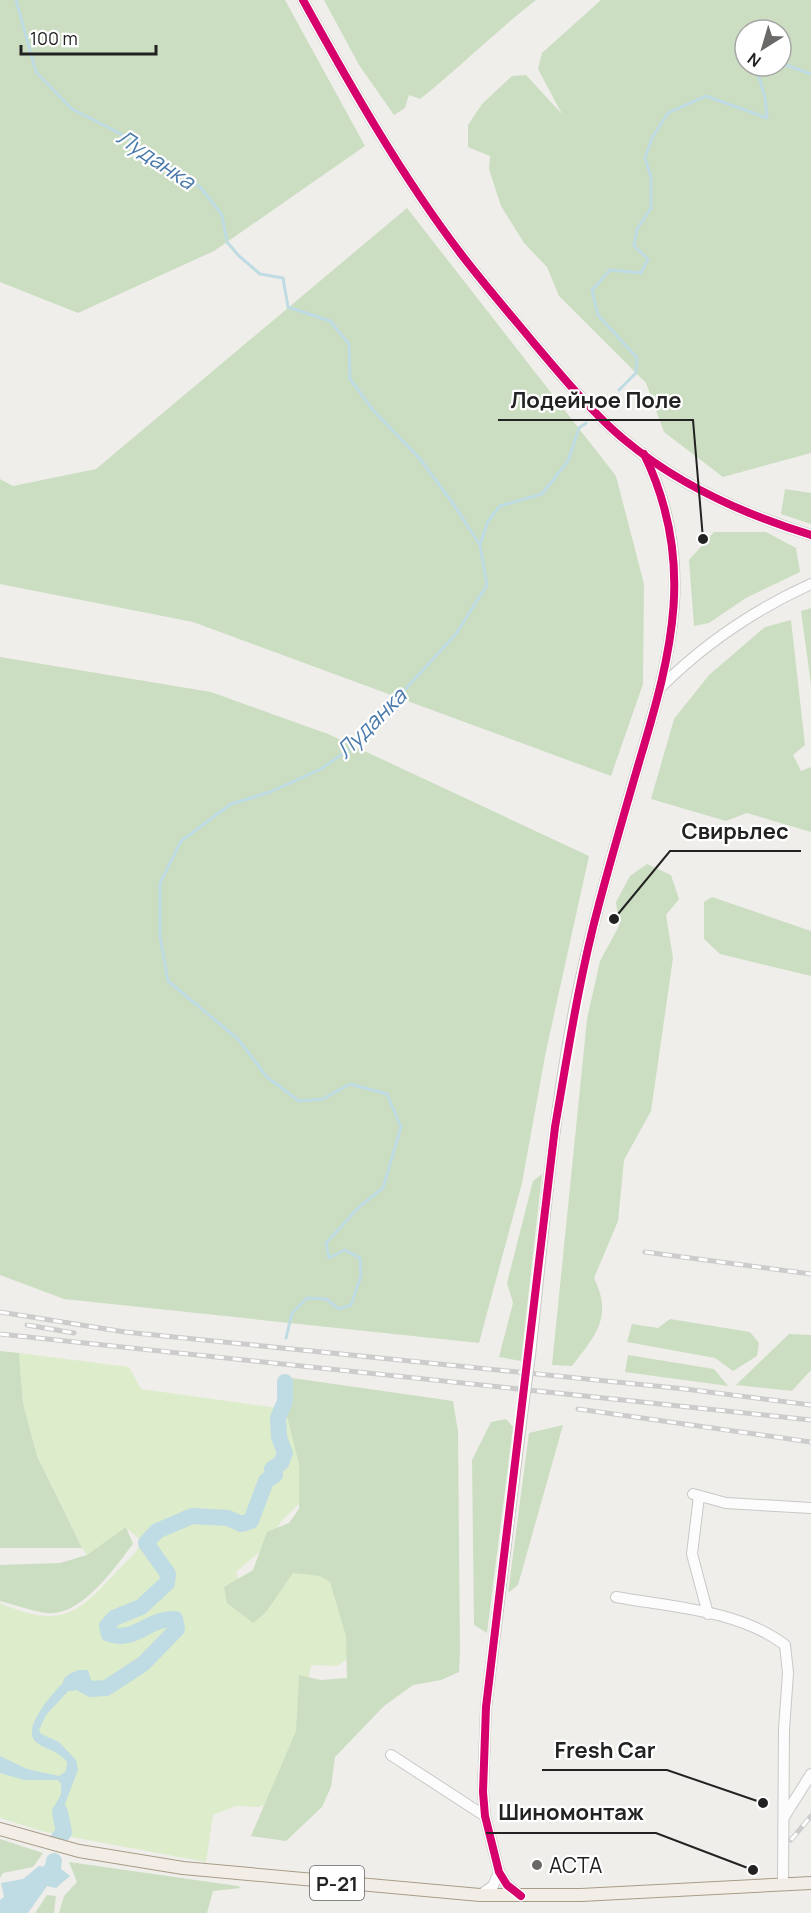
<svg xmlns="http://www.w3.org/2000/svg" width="811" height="1913" font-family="Manrope,sans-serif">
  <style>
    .grass { fill: #ddeccb }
    .forest { fill: #cbdec1; fill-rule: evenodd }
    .water { fill: #bfdbe3 }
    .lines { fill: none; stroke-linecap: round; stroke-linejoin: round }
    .stream { stroke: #bfdbe3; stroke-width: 3 }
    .river { stroke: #bfdbe3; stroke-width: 16 }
    .minor-casing { stroke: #c9c8c7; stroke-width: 12 }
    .major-casing { stroke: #a79c86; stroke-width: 14 }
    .minor { stroke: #fdfcfc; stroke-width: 10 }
    .major { stroke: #f3ede7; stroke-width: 12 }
    .rail-casing { stroke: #ccc; stroke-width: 5 }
    .rail { stroke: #fff; stroke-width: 3; stroke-dasharray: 9; stroke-linecap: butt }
    .minor-bridge-casing { stroke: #c9c8c7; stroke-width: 12; stroke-linecap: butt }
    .minor-bridge { stroke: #fdfcfc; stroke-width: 10 }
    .cycleway-casing { stroke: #fff; stroke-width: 11 }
    .cycleway { stroke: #d6006c; stroke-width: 8 }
    .poi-dot { fill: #6a6968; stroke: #fff; stroke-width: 2 }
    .labels { text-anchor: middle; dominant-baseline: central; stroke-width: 4.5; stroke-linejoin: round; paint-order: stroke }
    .shield { fill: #fff; stroke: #646464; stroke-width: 1.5 }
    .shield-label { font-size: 20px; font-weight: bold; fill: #222 }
    .poi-label { font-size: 21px; fill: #222; stroke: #fff; text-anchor: start }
    .water-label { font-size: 22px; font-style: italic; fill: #4a7aab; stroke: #fff }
    .leader { fill: none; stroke: #222; stroke-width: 2 }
    .callout-dot { fill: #222; stroke: #fff; stroke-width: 2 }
    .callout-label { font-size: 22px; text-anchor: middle; font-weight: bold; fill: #222; stroke: #fff; stroke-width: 4.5; stroke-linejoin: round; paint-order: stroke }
  </style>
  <rect width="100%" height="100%" fill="#f0eeeb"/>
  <path class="grass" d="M19,1353L129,1367L141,1389L307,1412L309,1486L297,1506L281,1521L270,1543L236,1572L244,1597L297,1559L322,1551L357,1653L337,1666L311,1665L304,1705L278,1801L258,1807L236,1806L213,1815L206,1862L45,1832L0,1818V1603C75,1636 85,1601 135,1553L142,1541L126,1528L87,1555L82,1548L37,1456L23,1403Z"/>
  <g class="forest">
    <path d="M0,0H285L365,146L214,251L78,313L0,282Z"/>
    <path d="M324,0H536C496,31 460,67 420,99L409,95L405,108L394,115L359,65Z"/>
    <path d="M601,0H811V453L723,477L664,432L646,383L559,296L547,267L524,243L501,206L489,169L490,156L468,147V125L482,104L512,76L526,75L562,114L538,69L542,53ZM745,30H781V66H745Z"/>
    <path d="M407,208L616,476L644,584L643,684L611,776L193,622L0,584V479L13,486L96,469Z"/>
    <path d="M785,489L811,493V524L781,514Z"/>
    <path d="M714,532H766L796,548L800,572L746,598L709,623L694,626L689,560Z"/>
    <path d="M811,608V685L801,611Z"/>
    <path d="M791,620L805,745L793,755L801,771L811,767V832L747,813L726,821L651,799L674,719L709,675L765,627Z"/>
    <path d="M0,657L211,692L328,734L589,856L546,1051L522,1183L479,1343L64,1299L0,1275Z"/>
    <path d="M647,864L671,875L679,899L666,915L673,958L651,1111L624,1160L618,1221L594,1278C613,1317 596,1335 572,1366L552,1365L587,1019L600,961L619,926L616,902L630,876Z"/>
    <path d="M712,897L811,931V976L720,954L704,939V902Z"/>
    <path d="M542,1174L521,1361L499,1357L513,1303L507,1283L533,1181Z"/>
    <path d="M670,1319L750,1332L759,1343L757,1356L733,1371L715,1358L627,1342L632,1324L658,1328Z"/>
    <path d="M789,1334L811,1335V1370L792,1391L736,1385Z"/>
    <path d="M0,1351L19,1353L23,1403L37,1456L82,1548H0Z"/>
    <path d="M628,1355L714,1369L728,1386L625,1372Z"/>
    <path d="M292,1378L453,1401L458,1431L460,1652L459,1672L441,1680L413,1685L384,1706L335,1757L331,1787L322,1807L286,1841L251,1836L296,1731L299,1675L321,1680L347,1678L346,1636L330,1582L320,1576L293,1573L266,1612L253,1623L227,1603L224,1587L253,1570L267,1532L289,1523L299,1509V1464L287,1416Z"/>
    <path d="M506,1419L513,1427L487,1633L474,1625L472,1460L491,1422Z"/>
    <path d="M563,1425L518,1585L508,1593L529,1433Z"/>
    <path d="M126,1527L133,1544C114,1568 81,1618 45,1613C30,1610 15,1605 0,1601V1565L60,1563L87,1555Z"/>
    <path d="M0,1839L43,1853L33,1867L3,1873L0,1878Z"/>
    <path d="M69,1862L238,1886L241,1888L213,1891L207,1913H59L64,1896L77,1882Z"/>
    <path d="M47,1895L56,1896L54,1913H35Z"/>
  </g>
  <g class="water">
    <path d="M77,1670H88L91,1680L86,1677L82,1681L91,1689H70L46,1715L39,1730L41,1734L59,1742L76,1760L78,1770L63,1809L68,1829L64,1832L59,1828L53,1809L61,1794V1784L58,1780H24L0,1773V1756L27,1769L59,1776L66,1771L67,1762C56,1749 47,1751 36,1742C18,1727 64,1680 77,1670Z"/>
    <path d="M39,1866L61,1869L70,1876L56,1888L47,1886L28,1913H0V1900L4,1897L1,1883L23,1879Z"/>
  </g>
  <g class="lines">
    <g class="stream">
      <path d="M16,0L36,72L72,109L121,134L201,188L222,215L227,242L239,256L260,274L283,278L288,307L330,321L349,344L350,379L373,410L420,459L452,502L480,545L487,585L456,634L352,747L321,769L270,792L231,804L181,841L160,883V936L168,981L238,1039L267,1077L299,1101L323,1099L350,1084L387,1094L401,1127L383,1188L359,1207L326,1243L329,1258L345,1250L360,1258L361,1276L351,1305L339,1309L326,1299L307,1298L292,1313L286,1338"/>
      <path d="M781,63L811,74"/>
      <path d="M619,390L636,373L637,358L598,315L592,290L610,270L641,273L648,259L634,246L637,229L651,208V177L645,158L652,138L668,113L706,96L767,118L765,97L756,67L761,66"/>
      <path d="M480,545L488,521L500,506L542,494L568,461L579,428L586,423"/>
    </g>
    <g class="river">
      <path d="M71,1683L75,1680L91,1689L106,1688L143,1664L177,1629L175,1619C149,1617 136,1643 109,1634L107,1626L114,1618L141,1607L167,1583L168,1574L146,1543L157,1531L192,1516L228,1518L241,1524L251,1521L266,1481L275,1475L272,1469L281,1463L285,1453L279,1437L278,1418L285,1401V1382"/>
      <path d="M58,1839L64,1832L60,1812"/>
      <path d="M11,1913L53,1868L54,1861"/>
    </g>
    <g class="minor-casing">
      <g id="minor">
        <path d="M303,0C351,87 401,175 461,254C484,284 509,313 533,342C559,373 595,416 626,441C679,485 746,515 811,535"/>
        <path d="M661,687C706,642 754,610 811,584"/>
        <path d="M530,1355C543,1238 552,1121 575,1006C590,931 611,859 632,786C666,669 702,571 644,454"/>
        <path d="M693,1494L726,1503L811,1508"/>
        <path d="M699,1496L692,1554L708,1614"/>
        <path d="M616,1597C671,1607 739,1610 785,1645L788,1673L784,1729L783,1884"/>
        <path d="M391,1755L485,1816"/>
        <path d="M784,1817L811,1774"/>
        <path d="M480,1895L493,1886L499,1872"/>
        <path d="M521,1896L507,1885L499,1872L485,1816L483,1792L486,1707L521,1423"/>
      </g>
    </g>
    <g class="major-casing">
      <path id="major" d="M0,1829L79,1851L183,1868L480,1895H581L811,1883"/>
    </g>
    <use href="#minor" class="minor"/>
    <use href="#major" class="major"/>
    <g class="rail-casing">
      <g id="rail">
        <path d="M645,1252L811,1274"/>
        <path d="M0,1312L125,1332L685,1389L811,1405"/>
        <path d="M27,1325L74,1333"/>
        <path d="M0,1334L811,1420"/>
        <path d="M578,1409L811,1442"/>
        <path d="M791,1840L811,1816"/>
      </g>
    </g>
    <use href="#rail" class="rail"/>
    <g class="minor-bridge-casing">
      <path id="minor-bridge" d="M521,1423L530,1355"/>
    </g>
    <use href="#minor-bridge" class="minor-bridge"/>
    <g class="cycleway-casing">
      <g id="cycleway">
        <path d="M303,0C351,87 401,175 461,254C484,284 509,313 533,342C559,373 595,416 626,441C679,485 746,515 811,535"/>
        <path d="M521,1896L507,1885L499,1872L485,1816L483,1792L486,1707L555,1127C568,1052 579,978 599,904C612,855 626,807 640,759C672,652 696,561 644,454"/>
      </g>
    </g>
    <use href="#cycleway" class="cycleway"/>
  </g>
  <circle class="poi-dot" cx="537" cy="1865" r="6"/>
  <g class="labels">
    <rect class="shield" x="310" y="1866" width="54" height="34" rx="4.5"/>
    <g class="shield-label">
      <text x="337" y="1883">Р-21</text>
    </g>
    <g class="poi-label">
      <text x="549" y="1865">АСТА</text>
    </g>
    <g class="water-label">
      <text transform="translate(156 159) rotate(34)">Луданка</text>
      <text transform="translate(371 723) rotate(-45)">Луданка</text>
    </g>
  </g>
  <path class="leader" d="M703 539L693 420H498M614 919L670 851H801M763 1803L667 1770H542M753 1870L656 1833H486"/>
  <g class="callout-dot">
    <circle cx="703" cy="539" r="6"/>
    <circle cx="614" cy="919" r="6"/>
    <circle cx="763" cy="1803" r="6"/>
    <circle cx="753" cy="1870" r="6"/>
  </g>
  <g class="callout-label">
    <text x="596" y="408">Лодейное Поле</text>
    <text x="735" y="839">Свирьлес</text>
    <text x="605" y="1758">Fresh Car</text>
    <text x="571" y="1820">Шиномонтаж</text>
  </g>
  <g transform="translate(763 48) rotate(217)"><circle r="28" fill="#ffffff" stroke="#a7a7a7" stroke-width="1.5"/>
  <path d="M0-4.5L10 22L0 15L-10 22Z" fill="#6a6968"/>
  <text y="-9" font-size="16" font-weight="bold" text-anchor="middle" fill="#222222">N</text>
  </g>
  <path d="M21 45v9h135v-9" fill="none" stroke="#222222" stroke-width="3"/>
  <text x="30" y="45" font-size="18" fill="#222222" stroke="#ffffff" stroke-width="4.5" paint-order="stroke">100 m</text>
</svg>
